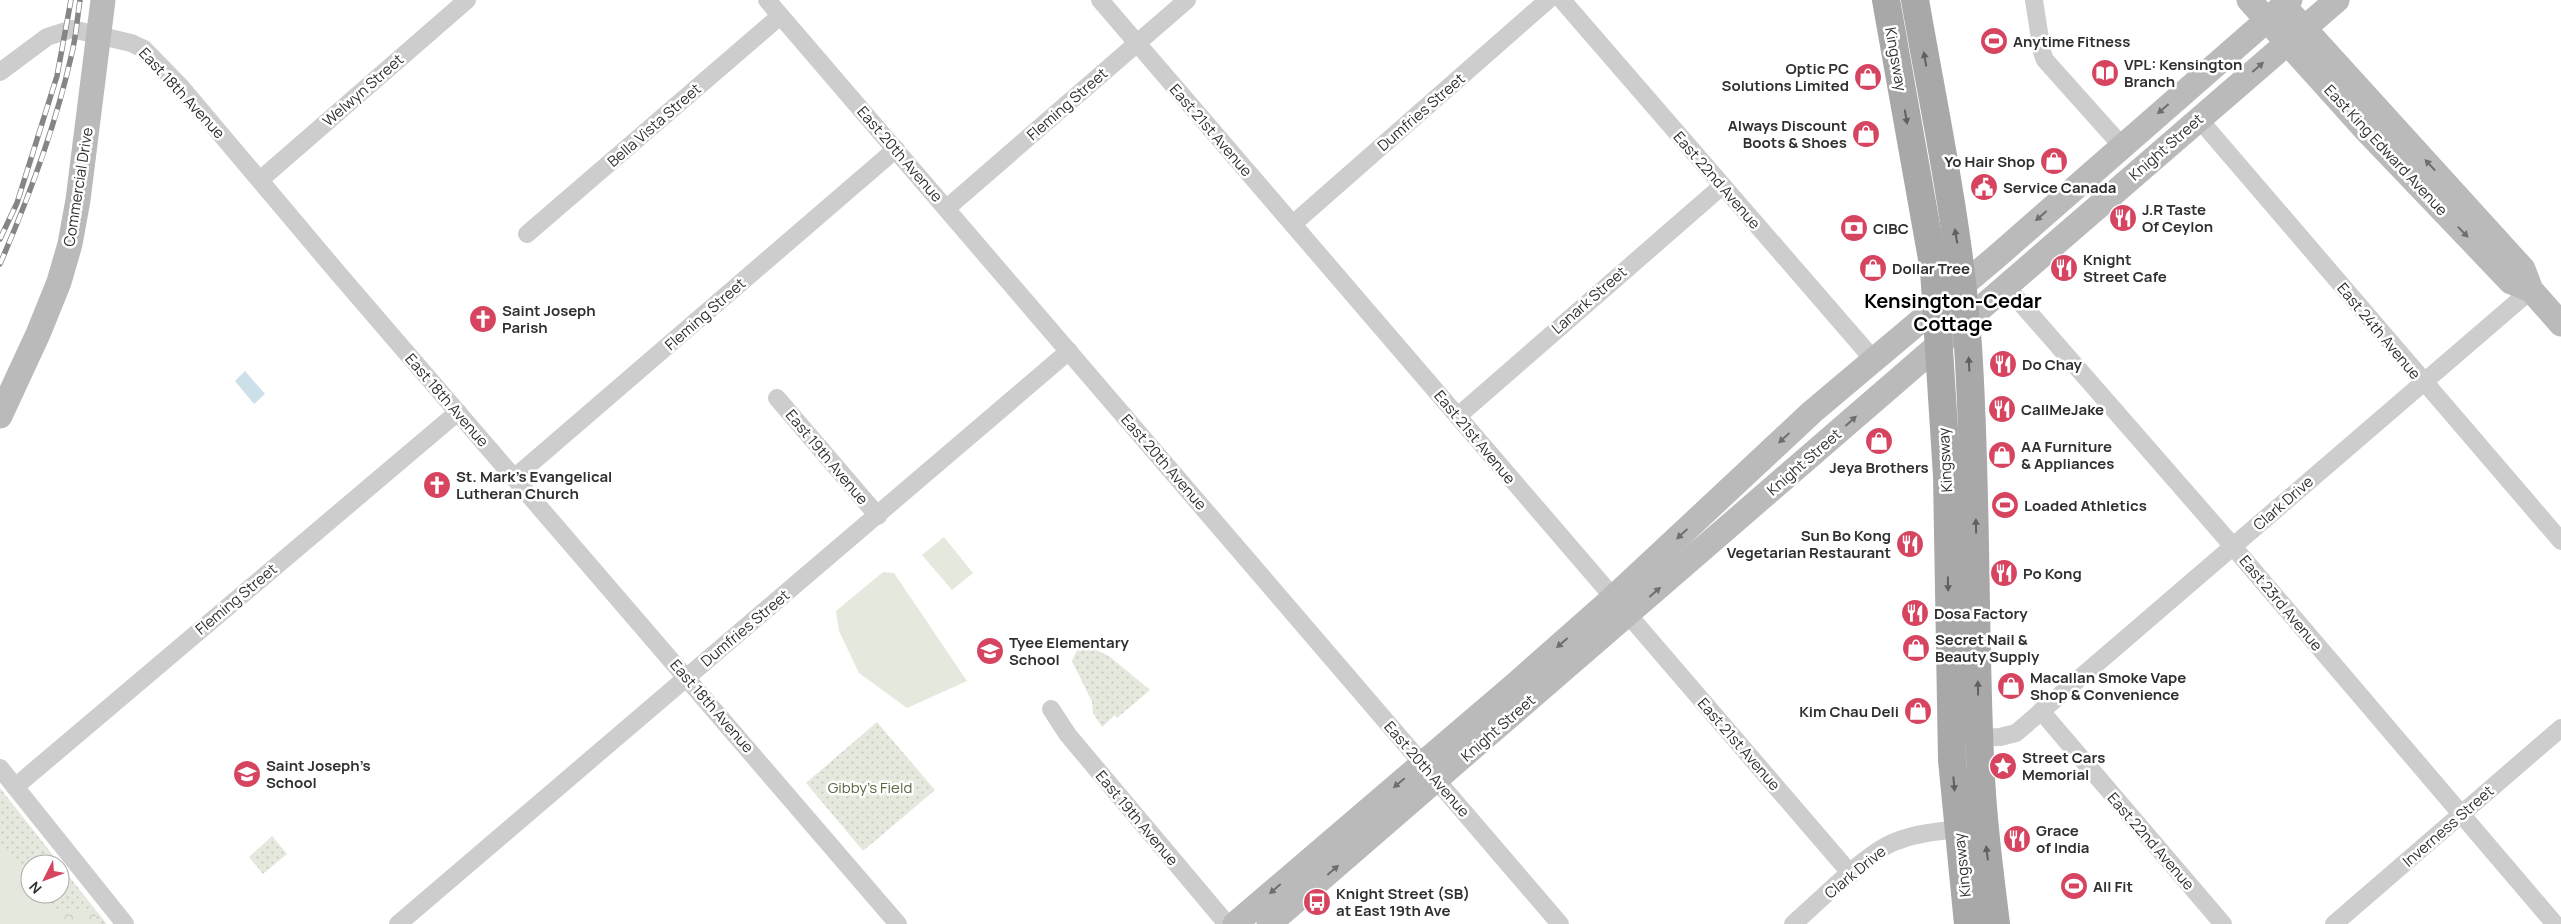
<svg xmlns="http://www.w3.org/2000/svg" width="2561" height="924" font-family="Manrope,sans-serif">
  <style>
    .grass { fill: url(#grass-dots) }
    .forest { fill: url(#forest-crowns) }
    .pitch { fill: #e5e9dd }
    .water { fill: #cbe0e8 }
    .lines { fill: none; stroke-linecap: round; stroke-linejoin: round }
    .street { stroke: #cdcdcd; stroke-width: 18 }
    .secondary { stroke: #bababa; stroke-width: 25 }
    .primary { stroke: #a8a8a8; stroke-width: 28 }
    .rail-casing { stroke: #858585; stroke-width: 5.5 }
    .rail { stroke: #fff; stroke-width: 4; stroke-dasharray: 11; stroke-linecap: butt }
    .oneway { fill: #606060 }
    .oneway2 { fill: #6e6e6e }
    .labels { text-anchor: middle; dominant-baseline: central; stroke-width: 5; stroke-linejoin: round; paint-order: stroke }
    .poi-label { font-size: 15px; font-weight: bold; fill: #303030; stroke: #fff; text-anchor: start }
    .street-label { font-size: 15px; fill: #303030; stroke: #fff }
    .park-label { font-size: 15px; fill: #586841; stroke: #fff }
    .district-label { font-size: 20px; font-weight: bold; fill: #000; stroke: #fff }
  </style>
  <defs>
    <pattern id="grass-dots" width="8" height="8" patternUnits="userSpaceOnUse" patternTransform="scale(1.25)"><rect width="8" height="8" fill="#e5e9dd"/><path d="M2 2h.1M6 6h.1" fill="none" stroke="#c5c8be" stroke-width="1.8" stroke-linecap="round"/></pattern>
    <pattern id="forest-crowns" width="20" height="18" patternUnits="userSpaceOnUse" patternTransform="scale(1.25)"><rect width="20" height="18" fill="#e5e9dd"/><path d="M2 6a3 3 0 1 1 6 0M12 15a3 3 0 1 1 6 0" fill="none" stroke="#c5c8be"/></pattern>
  </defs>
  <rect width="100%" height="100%" fill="#fff"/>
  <g class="grass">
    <path d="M1084,644L1109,656L1150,690L1117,718L1115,715L1102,727L1093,713L1092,702L1072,661L1077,650Z"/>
    <path d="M877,722L935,790L863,851L806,783Z"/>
    <path d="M0,788L60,864H30V894H60V865L107,924H0Z"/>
    <path d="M272,836L287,854L263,874L249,857Z"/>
  </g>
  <path class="forest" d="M63,908L95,912L97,924H57Z"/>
  <g class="pitch">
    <path d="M944,537L973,573L952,590L922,555Z"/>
    <path d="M883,572L894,573L967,681L907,708L859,673L839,631L836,611Z"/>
    <path d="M0,845L30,880V894H42L67,924H0Z"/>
  </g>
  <path class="water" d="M245,371L265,394L254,404L235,381Z"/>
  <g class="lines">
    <g class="street">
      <path d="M767,0L1560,924"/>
      <path d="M1100,0L1851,874"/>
      <path d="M1562,0L1873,359"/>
      <path d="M2034,0L2042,52L2045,60L2122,146"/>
      <path d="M0,72L47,37L72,29L131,43L144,49L181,87L337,272L898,924"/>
      <path d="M2199,119L2561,541"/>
      <path d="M260,180L467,0"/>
      <path d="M947,208L1187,0"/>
      <path d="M1293,224L1548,0"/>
      <path d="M527,234L780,16"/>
      <path d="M2005,285L2218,529L2555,924"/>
      <path d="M777,398L878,516"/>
      <path d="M1458,416L1722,186"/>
      <path d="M514,478L896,149"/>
      <path d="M1051,709L1068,735L1227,924"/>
      <path d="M2041,711L2223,924"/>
      <path d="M1969,738L2000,737L2016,733L2531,290"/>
      <path d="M0,768L125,924"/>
      <path d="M15,787L458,412"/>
      <path d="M398,924L1069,351"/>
      <path d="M1793,924C1819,902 1867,851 1897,841C1920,832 1945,831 1969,828"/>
      <path d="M2334,924L2561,728"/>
    </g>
    <g class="secondary">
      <path d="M2249,0L2363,127L2511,282L2531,290"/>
      <path d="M2293,16L2523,269L2531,290L2561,324"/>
      <path d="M0,416L38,334L59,282L70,244L78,200L103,0"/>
      <path d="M1235,924L1517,683L1613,598L1812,412L1995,258L2290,0"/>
      <path d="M1269,924C1627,618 1979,306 2337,0"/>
    </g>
    <g class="primary">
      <path d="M1886,0L1934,270L1947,476L1952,760L1968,924"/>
      <path d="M1915,0C1935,115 1960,230 1968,346C1977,483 1974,620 1980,757C1982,813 1989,868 1996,924"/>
    </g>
    <g class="rail-casing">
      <g id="rail">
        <path d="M0,239L17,203L57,76L71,0"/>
        <path d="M0,264C29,197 55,128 71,57C76,39 77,19 80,0"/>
      </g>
    </g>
    <use href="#rail" class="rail"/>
  </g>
  <defs><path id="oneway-solid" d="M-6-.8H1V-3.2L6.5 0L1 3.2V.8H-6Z" transform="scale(1.25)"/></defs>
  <g class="oneway">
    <use href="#oneway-solid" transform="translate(1925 59) rotate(-100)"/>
    <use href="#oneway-solid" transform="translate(1906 117) rotate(80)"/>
    <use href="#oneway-solid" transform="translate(1956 236) rotate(-100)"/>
    <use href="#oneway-solid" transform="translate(1969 364) rotate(-93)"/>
    <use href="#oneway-solid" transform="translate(1976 526) rotate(-91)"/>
    <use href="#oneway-solid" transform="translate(1948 584) rotate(89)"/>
    <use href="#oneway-solid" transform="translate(1978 688) rotate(-91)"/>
    <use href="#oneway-solid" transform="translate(1954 784) rotate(85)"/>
    <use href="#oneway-solid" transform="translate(1987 853) rotate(-97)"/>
  </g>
  <g class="oneway2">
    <use href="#oneway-solid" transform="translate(2258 67) rotate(-41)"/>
    <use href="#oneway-solid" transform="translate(2163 109) rotate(139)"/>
    <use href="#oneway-solid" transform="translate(2430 165) rotate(-133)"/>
    <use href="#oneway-solid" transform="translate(2041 216) rotate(139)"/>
    <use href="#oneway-solid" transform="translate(2463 232) rotate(46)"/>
    <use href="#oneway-solid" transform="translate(1851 421) rotate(-42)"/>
    <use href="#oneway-solid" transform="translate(1784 438) rotate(137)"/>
    <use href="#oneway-solid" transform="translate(1682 534) rotate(137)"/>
    <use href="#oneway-solid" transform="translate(1655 592) rotate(-41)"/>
    <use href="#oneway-solid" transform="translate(1562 643) rotate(139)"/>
    <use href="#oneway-solid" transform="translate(1399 783) rotate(140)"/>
    <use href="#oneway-solid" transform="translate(1333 870) rotate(-41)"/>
    <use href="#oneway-solid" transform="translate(1275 889) rotate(139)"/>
  </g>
  <defs>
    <g id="stadium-disc" transform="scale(1.4375)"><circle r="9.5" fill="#d64460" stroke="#fff"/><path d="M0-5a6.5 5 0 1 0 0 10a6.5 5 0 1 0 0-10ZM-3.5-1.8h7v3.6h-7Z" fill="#fff"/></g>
    <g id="library-disc" transform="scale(1.4375)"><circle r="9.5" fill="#d64460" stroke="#fff"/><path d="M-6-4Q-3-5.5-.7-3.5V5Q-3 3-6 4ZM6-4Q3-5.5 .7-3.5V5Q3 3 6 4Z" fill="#fff"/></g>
    <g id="shop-disc" transform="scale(1.4375)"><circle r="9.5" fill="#d64460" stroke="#fff"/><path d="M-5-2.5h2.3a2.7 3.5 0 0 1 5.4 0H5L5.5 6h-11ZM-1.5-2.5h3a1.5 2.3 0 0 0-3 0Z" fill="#fff"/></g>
    <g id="civic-disc" transform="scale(1.4375)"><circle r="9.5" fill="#d64460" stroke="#fff"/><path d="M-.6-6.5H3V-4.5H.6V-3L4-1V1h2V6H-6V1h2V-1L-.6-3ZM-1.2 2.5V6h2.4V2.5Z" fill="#fff"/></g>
    <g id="restaurant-disc" transform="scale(1.4375)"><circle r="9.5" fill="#d64460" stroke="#fff"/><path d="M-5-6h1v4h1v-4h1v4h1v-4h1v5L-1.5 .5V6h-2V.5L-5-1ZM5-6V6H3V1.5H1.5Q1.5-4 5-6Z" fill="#fff"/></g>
    <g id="bank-disc" transform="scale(1.4375)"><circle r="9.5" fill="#d64460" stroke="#fff"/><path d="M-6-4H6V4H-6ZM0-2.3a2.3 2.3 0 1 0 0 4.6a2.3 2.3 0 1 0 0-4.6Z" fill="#fff"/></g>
    <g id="church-disc" transform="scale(1.4375)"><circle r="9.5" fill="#d64460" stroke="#fff"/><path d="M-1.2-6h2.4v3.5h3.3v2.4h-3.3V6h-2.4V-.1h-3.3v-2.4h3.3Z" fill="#fff"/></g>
    <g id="school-disc" transform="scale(1.4375)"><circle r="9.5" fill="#d64460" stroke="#fff"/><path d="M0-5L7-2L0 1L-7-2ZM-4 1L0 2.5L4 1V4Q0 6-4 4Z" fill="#fff"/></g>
    <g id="sight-disc" transform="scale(1.4375)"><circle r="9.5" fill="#d64460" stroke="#fff"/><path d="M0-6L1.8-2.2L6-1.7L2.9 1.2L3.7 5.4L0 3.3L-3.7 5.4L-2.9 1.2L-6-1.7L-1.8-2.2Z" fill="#fff"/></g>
    <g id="bus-disc" transform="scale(1.4375)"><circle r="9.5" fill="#d64460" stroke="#fff"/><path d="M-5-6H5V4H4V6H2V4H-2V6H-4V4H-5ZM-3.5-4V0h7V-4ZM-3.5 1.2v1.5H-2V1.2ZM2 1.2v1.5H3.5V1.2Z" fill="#fff"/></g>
  </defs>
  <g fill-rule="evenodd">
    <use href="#stadium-disc" x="1994" y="41"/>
    <use href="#library-disc" x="2105" y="73"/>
    <use href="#shop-disc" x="1868" y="77"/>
    <use href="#shop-disc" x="1866" y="134"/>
    <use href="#shop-disc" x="2054" y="161"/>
    <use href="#civic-disc" x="1984" y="187"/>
    <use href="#restaurant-disc" x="2123" y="218"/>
    <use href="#bank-disc" x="1854" y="228"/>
    <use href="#shop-disc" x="1873" y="268"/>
    <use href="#restaurant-disc" x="2064" y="268"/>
    <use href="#church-disc" x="483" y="319"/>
    <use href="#restaurant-disc" x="2003" y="364"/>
    <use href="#restaurant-disc" x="2002" y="409"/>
    <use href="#shop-disc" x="1879" y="441"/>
    <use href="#shop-disc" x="2002" y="455"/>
    <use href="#church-disc" x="437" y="485"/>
    <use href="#stadium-disc" x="2005" y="505"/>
    <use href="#restaurant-disc" x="1910" y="544"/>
    <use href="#restaurant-disc" x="2004" y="573"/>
    <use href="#restaurant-disc" x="1915" y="613"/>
    <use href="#shop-disc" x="1916" y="648"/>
    <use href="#school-disc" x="990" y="651"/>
    <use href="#shop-disc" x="2011" y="686"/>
    <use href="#shop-disc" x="1918" y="711"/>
    <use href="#sight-disc" x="2003" y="766"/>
    <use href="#school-disc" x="247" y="774"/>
    <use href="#restaurant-disc" x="2017" y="839"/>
    <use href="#stadium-disc" x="2074" y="886"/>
    <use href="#bus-disc" x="1317" y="902"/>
  </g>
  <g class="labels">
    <g class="poi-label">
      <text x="2013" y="41">Anytime Fitness</text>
      <text x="2124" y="64">VPL: Kensington<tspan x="2124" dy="17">Branch</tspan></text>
      <text x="1849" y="68" text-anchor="end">Optic PC<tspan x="1849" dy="17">Solutions Limited</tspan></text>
      <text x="1847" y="125" text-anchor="end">Always Discount<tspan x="1847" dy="17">Boots &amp; Shoes</tspan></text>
      <text x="2035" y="161" text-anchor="end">Yo Hair Shop</text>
      <text x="2003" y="187">Service Canada</text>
      <text x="2142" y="209">J.R Taste<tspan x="2142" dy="17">Of Ceylon</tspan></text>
      <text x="1873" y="228">CIBC</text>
      <text x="2083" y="259">Knight<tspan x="2083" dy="17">Street Cafe</tspan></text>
      <text x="1892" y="268">Dollar Tree</text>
      <text x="502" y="310">Saint Joseph<tspan x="502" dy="17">Parish</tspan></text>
      <text x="2022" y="364">Do Chay</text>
      <text x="2021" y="409">CallMeJake</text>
      <text x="2021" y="446">AA Furniture<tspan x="2021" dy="17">&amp; Appliances</tspan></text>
      <text x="1879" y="467" text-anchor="middle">Jeya Brothers</text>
      <text x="456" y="476">St. Mark's Evangelical<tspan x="456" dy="17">Lutheran Church</tspan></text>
      <text x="2024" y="505">Loaded Athletics</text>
      <text x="1891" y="535" text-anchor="end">Sun Bo Kong<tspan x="1891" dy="17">Vegetarian Restaurant</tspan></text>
      <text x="2023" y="573">Po Kong</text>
      <text x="1934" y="613">Dosa Factory</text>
      <text x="1935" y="639">Secret Nail &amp;<tspan x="1935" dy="17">Beauty Supply</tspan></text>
      <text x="1009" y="642">Tyee Elementary<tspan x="1009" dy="17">School</tspan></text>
      <text x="2030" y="677">Macallan Smoke Vape<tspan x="2030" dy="17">Shop &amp; Convenience</tspan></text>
      <text x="1899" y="711" text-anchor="end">Kim Chau Deli</text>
      <text x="2022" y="757">Street Cars<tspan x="2022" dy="17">Memorial</tspan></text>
      <text x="266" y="765">Saint Joseph’s<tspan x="266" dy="17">School</tspan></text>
      <text x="2036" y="830">Grace<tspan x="2036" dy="17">of India</tspan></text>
      <text x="2093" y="886">All Fit</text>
      <text x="1336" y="893">Knight Street (SB)<tspan x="1336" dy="17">at East 19th Ave</tspan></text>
    </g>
    <g class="street-label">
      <text transform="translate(1896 59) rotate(80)">Kingsway</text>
      <text transform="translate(363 90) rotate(-41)">Welwyn Street</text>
      <text transform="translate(182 93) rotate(47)">East 18th Avenue</text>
      <text transform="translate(1067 104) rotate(-41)">Fleming Street</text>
      <text transform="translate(1421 112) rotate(-41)">Dumfries Street</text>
      <text transform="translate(654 125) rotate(-41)">Bella Vista Street</text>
      <text transform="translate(1211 130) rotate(49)">East 21st Avenue</text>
      <text transform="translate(2166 147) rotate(-41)">Knight Street</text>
      <text transform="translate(2386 150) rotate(47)">East King Edward Avenue</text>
      <text transform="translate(900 154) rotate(49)">East 20th Avenue</text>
      <text transform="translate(1717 180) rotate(49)">East 22nd Avenue</text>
      <text transform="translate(78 187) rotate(-81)">Commercial Drive</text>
      <text transform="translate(1589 300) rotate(-41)">Lanark Street</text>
      <text transform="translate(705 314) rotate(-41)">Fleming Street</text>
      <text transform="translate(2379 331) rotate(50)">East 24th Avenue</text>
      <text transform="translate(447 400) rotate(49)">East 18th Avenue</text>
      <text transform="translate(1475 437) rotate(50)">East 21st Avenue</text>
      <text transform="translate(827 457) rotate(50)">East 19th Avenue</text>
      <text transform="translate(1945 460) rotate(-93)">Kingsway</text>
      <text transform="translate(1164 462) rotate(49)">East 20th Avenue</text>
      <text transform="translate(1804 462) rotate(-41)">Knight Street</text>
      <text transform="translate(2283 503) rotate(-41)">Clark Drive</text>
      <text transform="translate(236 599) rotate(-40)">Fleming Street</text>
      <text transform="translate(2281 603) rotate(50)">East 23rd Avenue</text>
      <text transform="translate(745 628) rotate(-40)">Dumfries Street</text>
      <text transform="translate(712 706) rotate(49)">East 18th Avenue</text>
      <text transform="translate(1498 728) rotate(-41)">Knight Street</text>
      <text transform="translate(1739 744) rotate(49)">East 21st Avenue</text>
      <text transform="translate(1427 769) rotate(49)">East 20th Avenue</text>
      <text transform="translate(1137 818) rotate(50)">East 19th Avenue</text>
      <text transform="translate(2448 826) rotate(-41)">Inverness Street</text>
      <text transform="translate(2151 841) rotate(49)">East 22nd Avenue</text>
      <text transform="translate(1962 865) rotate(-96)">Kingsway</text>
      <text transform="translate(1855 872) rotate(-39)">Clark Drive</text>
    </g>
    <g class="park-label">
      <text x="870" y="787">Gibby's Field</text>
    </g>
    <g class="district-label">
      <text x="1953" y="300">Kensington-Cedar<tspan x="1953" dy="23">Cottage</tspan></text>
    </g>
  </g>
  <g transform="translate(45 879) rotate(228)"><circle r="24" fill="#ffffff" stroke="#acacac"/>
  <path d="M0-4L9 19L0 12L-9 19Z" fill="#d64460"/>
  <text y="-8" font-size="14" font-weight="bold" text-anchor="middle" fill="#303030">N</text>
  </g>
</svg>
